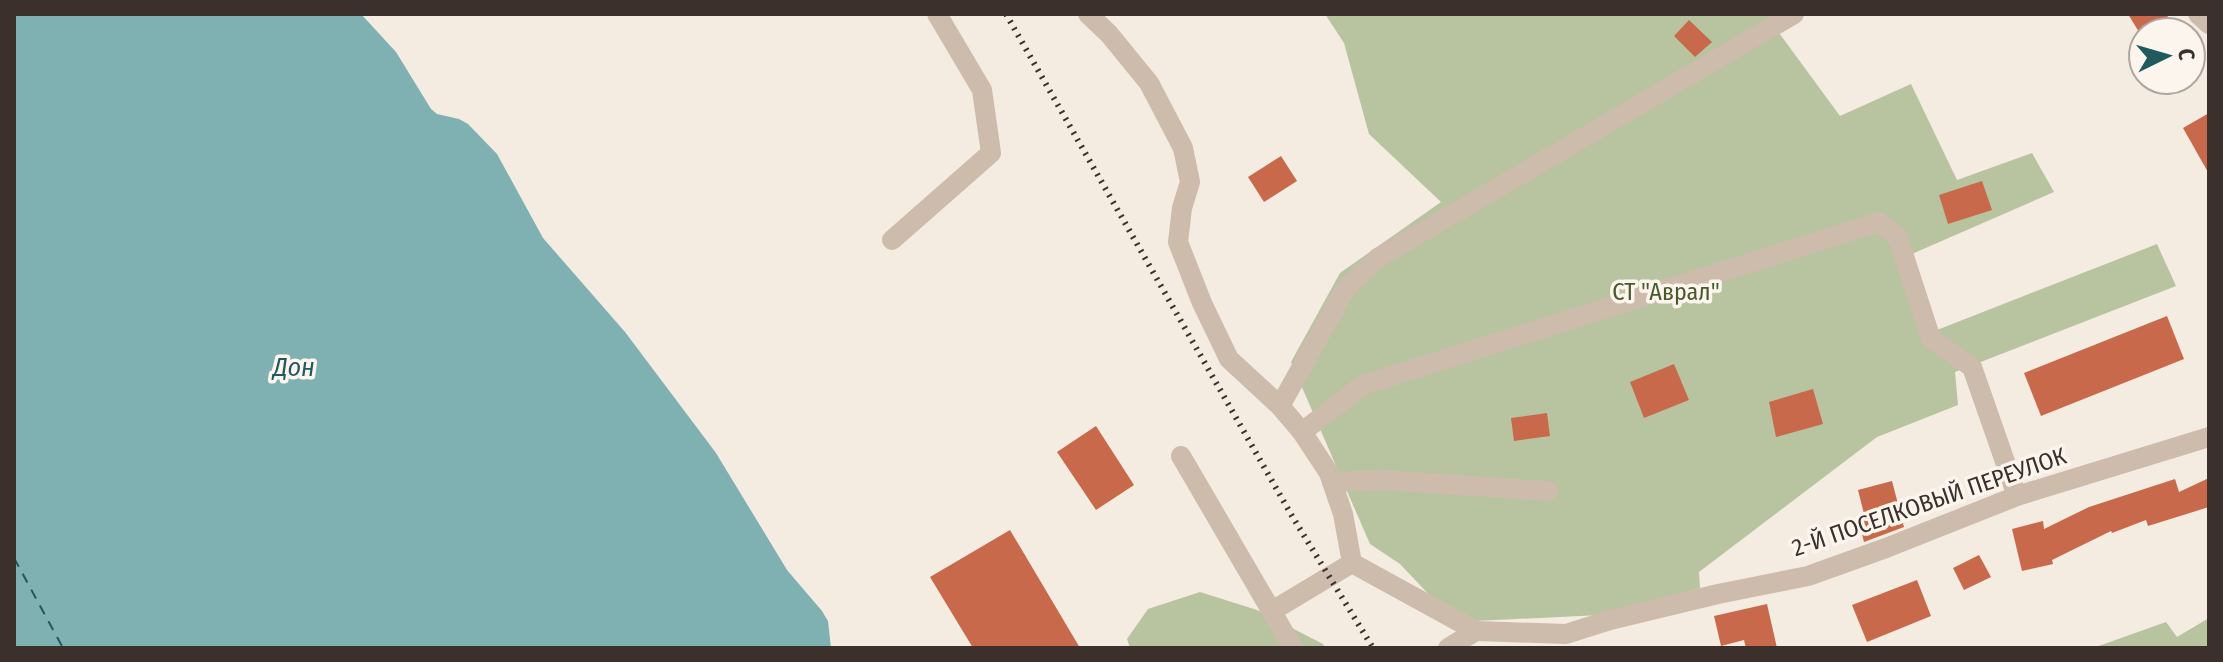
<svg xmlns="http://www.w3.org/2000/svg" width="2223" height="662" font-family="'Fira Sans Condensed',sans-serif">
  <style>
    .green { fill: #b8c4a0 }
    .water { fill: #7fb0b2 }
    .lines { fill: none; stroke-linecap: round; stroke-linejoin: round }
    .ferry { stroke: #1f5a5e; stroke-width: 2; stroke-dasharray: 10 8; stroke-linecap: butt }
    .building { fill: #c8694b }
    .minor { stroke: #cdbbac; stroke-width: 20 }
    .rail { stroke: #3b302b; stroke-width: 6; stroke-dasharray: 2 6; stroke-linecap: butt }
    .labels { text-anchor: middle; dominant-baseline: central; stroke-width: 7; stroke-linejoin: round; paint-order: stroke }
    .park-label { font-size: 24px; fill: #4a5a2e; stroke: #fbf5ee }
    .street-label { font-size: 24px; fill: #3b302b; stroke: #fbf5ee }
    .water-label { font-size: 26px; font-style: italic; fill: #1f5a5e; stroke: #fbf5ee }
  </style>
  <rect width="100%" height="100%" fill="#f4ebe1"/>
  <g class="green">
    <path d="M1325,14H1791L1774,26L1840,116L1911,84L1957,180L2032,153L2054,192L1905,257L1937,330L2157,244L2176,286L1955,372L1958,405L1877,437L1699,572L1700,588L1601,615L1455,622L1400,564L1370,544L1291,362L1340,273L1441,202L1369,134L1344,43Z"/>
    <path d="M1200,592L1257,610L1323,644L1325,648H1130L1127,639L1148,609Z"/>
    <path d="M2209,618V648H2093L2166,622L2177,637Z"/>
  </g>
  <path class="water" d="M14,14H361L396,52L431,109L437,114L459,119L468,124L497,154L543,238L625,332L716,453L787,570L822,611L828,621L831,648H14Z"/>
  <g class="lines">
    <path class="ferry" d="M14,558L63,648"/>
  </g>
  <g class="building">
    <path d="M2128,14H2166L2178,32H2139Z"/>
    <path d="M1689,20L1712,42L1695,57L1674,36Z"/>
    <path d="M2209,113V174L2183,128Z"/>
    <path d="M1281,156L1297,181L1264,202L1248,177Z"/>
    <path d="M1982,181L1992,210L1948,224L1939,195Z"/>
    <path d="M2167,316L2184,359L2041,416L2024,373Z"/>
    <path d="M1674,364L1689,400L1644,418L1630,382Z"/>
    <path d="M1813,389L1823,424L1776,437L1769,402Z"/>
    <path d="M1547,413L1550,436L1514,441L1511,418Z"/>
    <path d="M1096,426L1134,485L1096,510L1057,452Z"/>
    <path d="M2209,478V507L2148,526L2146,520L2112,533L2111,531L2052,560L2053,564L2022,571L2012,529L2043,521L2044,529L2089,507L2175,479L2179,492Z"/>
    <path d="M1892,481L1904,527L1864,542L1857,515L1864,514L1858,490Z"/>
    <path d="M1010,530L1080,648H973L930,577Z"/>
    <path d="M1979,555L1991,577L1964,590L1953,568Z"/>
    <path d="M1917,580L1931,616L1867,642L1852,605Z"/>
    <path d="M1767,604L1777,648H1746L1744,640L1721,646L1714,616Z"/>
  </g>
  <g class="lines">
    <g class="minor">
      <path d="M1088,14L1109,34L1149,83L1183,148L1190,182L1182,208L1178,242L1202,303L1229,359L1280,406L1302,432L1329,473L1343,514L1352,563L1476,631L1566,634L1610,620L1718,594L1808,576L1886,548L2017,496L2209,437"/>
      <path d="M2198,14L2209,24"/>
      <path d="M892,240L991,153L982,90L937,14"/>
      <path d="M1280,406L1346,288L1378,258L1794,14"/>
      <path d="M1302,432L1363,385L1879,222L1898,238L1931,339L1972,367L2017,496"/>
      <path d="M1181,456L1293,648"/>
      <path d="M1332,482L1383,480L1548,491"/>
      <path d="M1272,611L1352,563"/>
      <path d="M1448,648L1476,631"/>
    </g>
    <path class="rail" d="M1006,14L1292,516L1373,648"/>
  </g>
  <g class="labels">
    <g class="park-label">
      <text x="1666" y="292">СТ "Аврал"</text>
    </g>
    <g class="street-label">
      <text transform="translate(1929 502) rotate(-19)">2-Й ПОСЕЛКОВЫЙ ПЕРЕУЛОК</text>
    </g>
    <g class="water-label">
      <text x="294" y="367">Дон</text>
    </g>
  </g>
  <rect width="2223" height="662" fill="none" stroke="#3b302b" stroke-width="32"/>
  <g transform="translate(2167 56) rotate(85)"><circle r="38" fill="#fbf5ee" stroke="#aea6a0" stroke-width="2"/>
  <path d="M0-6L14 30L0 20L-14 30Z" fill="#1f5a5e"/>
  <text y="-12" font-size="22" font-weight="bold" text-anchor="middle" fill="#3b302b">С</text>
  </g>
</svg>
